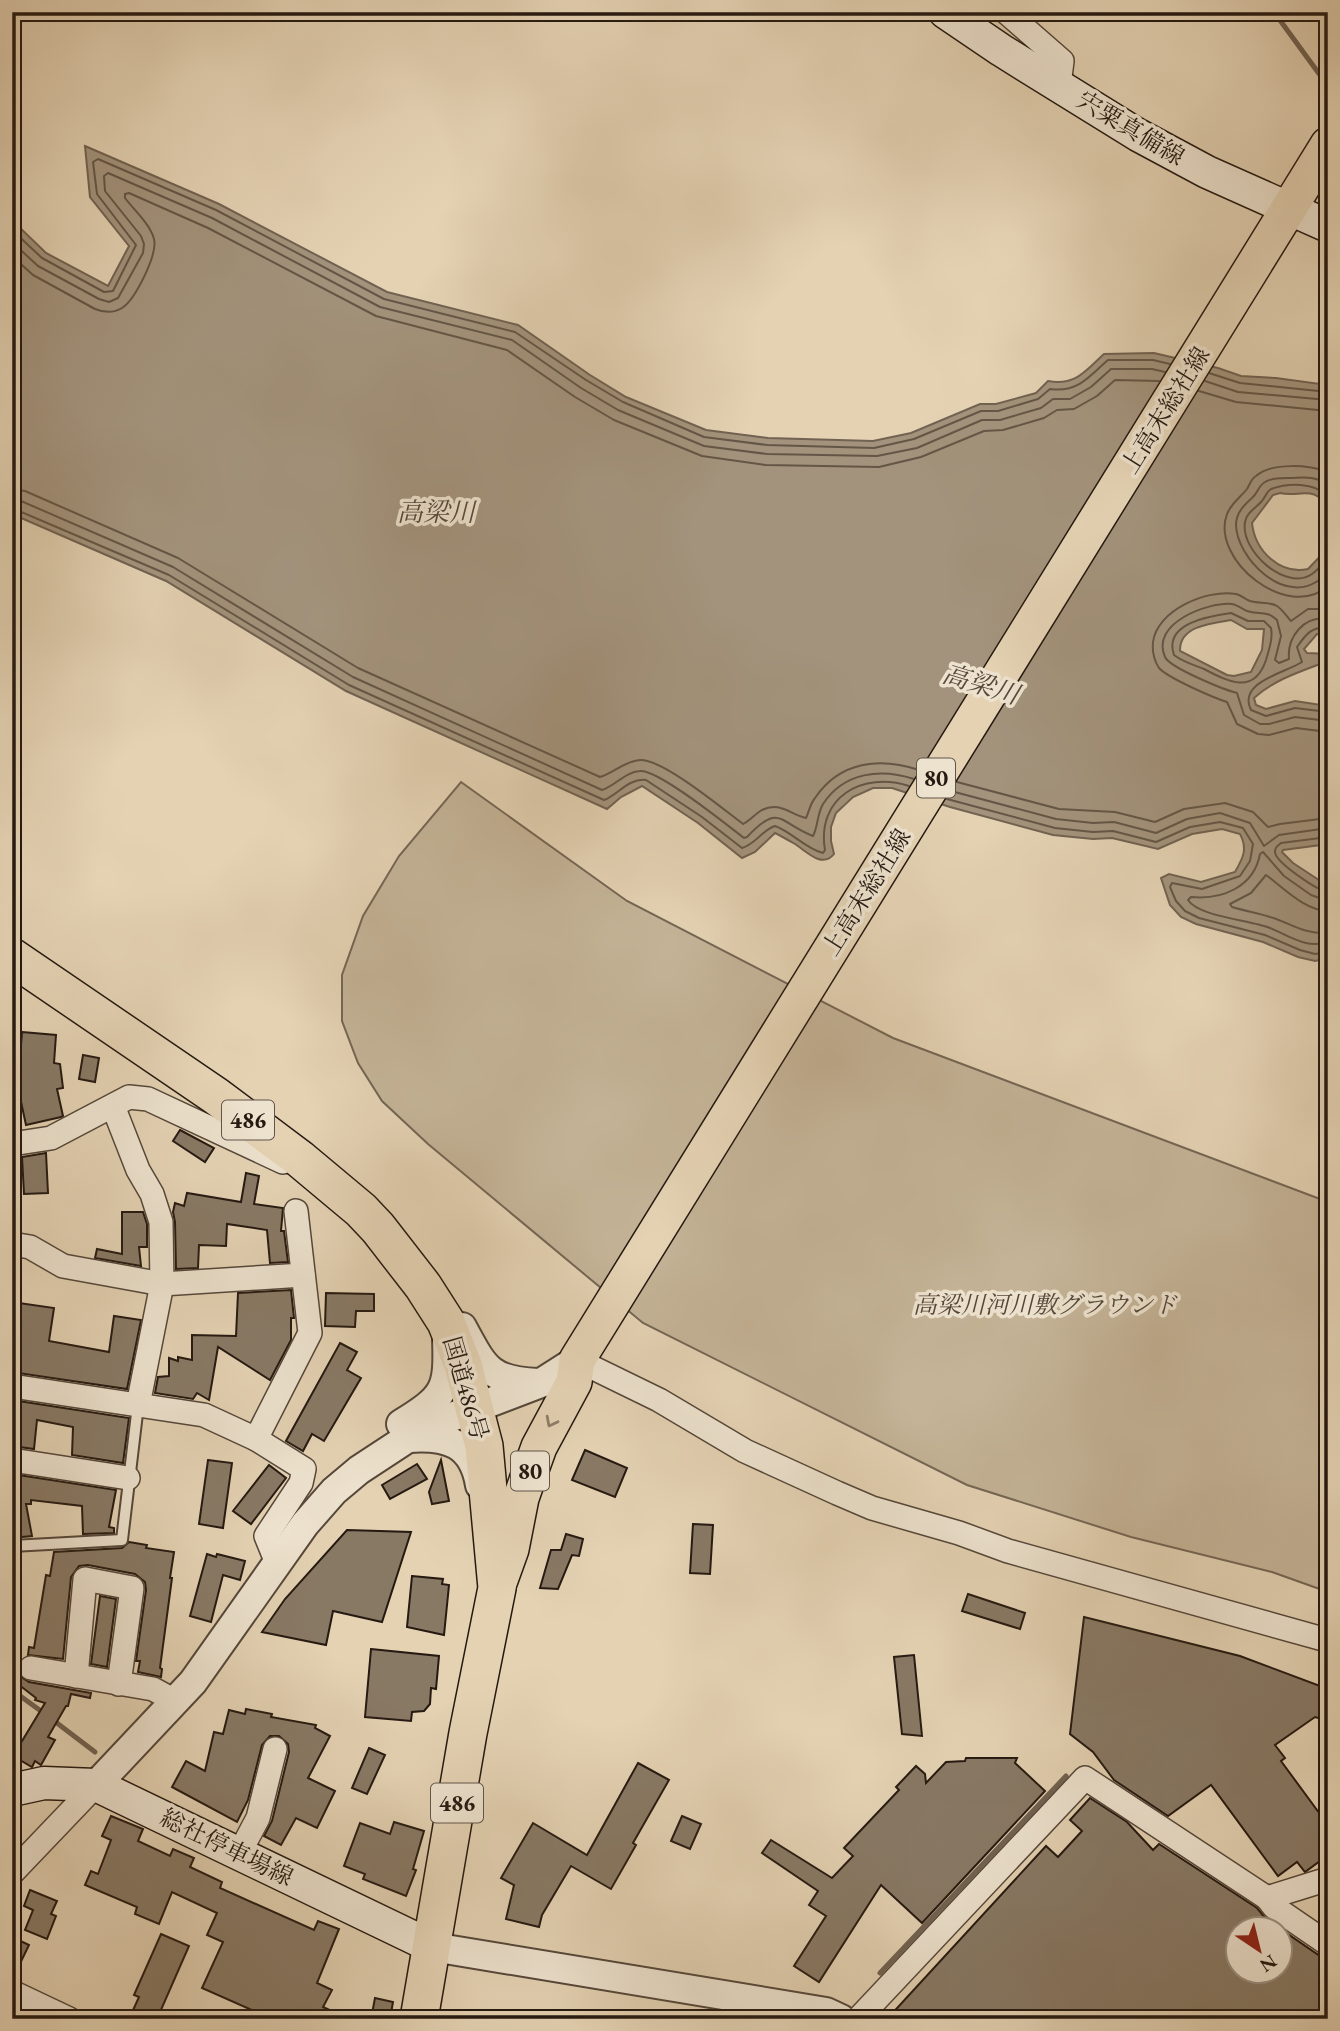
<svg xmlns="http://www.w3.org/2000/svg" width="1340" height="2031" font-family="'EB Garamond','Noto Serif JP',serif">
  <style>
    .green { fill: #c4b397; stroke: #746654; stroke-width: 2 }
    .water { fill: #a3937c; stroke: #716251; stroke-width: 2; fill-rule: evenodd }
    .lines { fill: none; stroke-linecap: round; stroke-linejoin: round }
    .shore { stroke: #645646; stroke-width: 2 }
    .stream { stroke: #716251; stroke-width: 5 }
    .building { fill: #887965; stroke: #251911; stroke-width: 2; fill-rule: evenodd }
    .service-casing { stroke: #55473a; stroke-width: 14 }
    .minor-casing { stroke: #55473a; stroke-width: 26 }
    .tertiary-casing { stroke: #55473a; stroke-width: 32 }
    .secondary-casing { stroke: #251911; stroke-width: 35 }
    .primary-casing { stroke: #251911; stroke-width: 38 }
    .trunk-casing { stroke: #251911; stroke-width: 40 }
    .service { stroke: #ede2ce; stroke-width: 10 }
    .minor { stroke: #ede2ce; stroke-width: 23 }
    .tertiary { stroke: #ede2ce; stroke-width: 28 }
    .secondary { stroke: #ede2ce; stroke-width: 32 }
    .primary { stroke: #e4d2b3; stroke-width: 35 }
    .trunk { stroke: #e4d2b3; stroke-width: 37 }
    .oneway { stroke: #8e7f6a }
    .labels { text-anchor: middle; dominant-baseline: central; stroke-width: 7; stroke-linejoin: round; paint-order: stroke }
    .shield { fill: #ede2ce; stroke: #61554a; stroke-width: 2 }
    .shield-label { font-size: 23px; font-weight: bold; fill: #251911 }
    .street-label { font-size: 24px; fill: #251911; stroke: #ede2ce }
    .park-label { font-size: 24px; font-style: italic; fill: #554739; stroke: #ede2ce }
    .water-label { font-size: 26px; font-style: italic; fill: #574a3c; stroke: #ede2ce }
  </style>
  <rect width="100%" height="100%" fill="#e4d2b3"/>
  <filter id="stains"><feTurbulence type="fractalNoise" baseFrequency=".00286" numOctaves="4"/><feColorMatrix values="0 0 0 0 .2 0 0 0 0 .09 0 0 0 0 .02 0 0 0 .5 -.17"/></filter>
  <radialGradient id="worn" r=".72"><stop offset=".6" stop-color="#630" stop-opacity="0"/><stop offset="1" stop-color="#630" stop-opacity=".3"/></radialGradient>
  <path class="green" d="M461,782L627,901L893,1038L1328,1202V1592L1272,1572L1131,1537L967,1485L643,1323L428,1144L382,1101L358,1063L342,1021V975L363,916L399,856Z"/>
  <path class="water" d="M85,146L219,204L387,292L518,325L590,375L626,397L706,430L768,438L873,441L911,433L980,404H996L1036,393L1048,381C1076,386 1085,371 1104,354L1154,353L1218,368L1241,376L1276,378L1328,385V510C1316,483 1299,498 1280,493L1273,495L1252,523C1255,551 1280,575 1308,569L1328,548V635L1317,634L1304,649L1307,653L1328,654V661C1302,671 1275,679 1254,698L1256,705L1266,709L1295,701L1328,706V844L1283,850L1282,852L1293,863L1328,886V958L1315,961L1298,957L1263,942L1196,924L1181,917L1170,905L1161,878L1169,874L1201,882L1235,872C1243,858 1248,849 1240,834L1222,829L1192,834L1158,849L1112,838L1093,839L1053,835L950,807L892,788H873L853,797L836,813L831,827V841L834,854C822,869 806,851 795,844C788,840 781,836 775,833L755,852L742,858L698,823L642,786L621,797L607,809L346,691L166,581L12,514V220L46,253L108,286L129,246L90,197ZM1231,620L1247,629H1264L1262,650L1251,672L1234,676L1227,675L1180,651C1179,626 1212,623 1231,620Z"/>
  <g class="lines">
    <g class="shore">
      <path d="M12,230L42,258L104,292L113,291L136,245L97,194L93,162L98,159L216,210L384,299L515,332L586,380L623,402L704,437L767,445L874,448L914,439L981,411H998L1038,399L1050,389C1078,393 1088,377 1108,360H1153L1170,364"/>
      <path d="M12,242L38,266L99,299L109,302L118,298L143,253L144,244L141,236L105,191L104,176L108,173L212,218L380,307L512,340L581,388L618,410L704,446L767,454L877,456L917,448L982,420H1000L1041,408L1053,399H1070L1091,387L1111,369H1152L1165,372"/>
      <path d="M12,256L33,275L95,309C105,313 114,313 122,308C135,300 158,254 154,239C150,224 134,210 125,198V194L129,193L208,228L376,316L507,350L575,397L614,420L702,456L766,465L879,467L921,457L984,431L1003,430L1044,418L1057,410L1074,409L1097,396L1115,380L1159,381"/>
      <path d="M1209,373L1240,383L1328,392"/>
      <path d="M1205,381L1238,392L1328,400"/>
      <path d="M1199,391L1236,402L1328,411"/>
      <path d="M1328,472C1309,465 1272,462 1256,476C1251,479 1250,484 1247,489C1240,498 1232,502 1227,514C1210,560 1288,622 1328,586"/>
      <path d="M1328,484C1310,475 1305,478 1286,478C1279,479 1273,477 1265,482C1258,486 1258,493 1252,498C1244,505 1236,513 1236,525C1237,558 1282,603 1316,582C1320,580 1324,575 1328,571"/>
      <path d="M12,489L25,491L178,558L358,668L600,777C613,773 625,761 640,760C663,759 723,809 743,824C750,821 755,814 762,810C779,801 790,814 806,818C809,812 810,804 815,798C840,761 880,757 919,770"/>
      <path d="M1328,496C1314,482 1288,483 1271,489C1266,492 1266,496 1262,501C1256,508 1247,512 1245,522C1240,551 1286,592 1312,574C1318,570 1323,563 1328,558"/>
      <path d="M12,500L21,501L173,567L353,677L602,790C615,786 625,772 640,771C658,769 727,825 744,838L747,837C780,802 779,823 813,836C818,827 817,814 823,804C844,772 881,768 914,779"/>
      <path d="M12,508L169,575L349,685L604,800C618,795 628,778 646,780L702,817L742,848C756,844 762,830 775,826C792,832 806,849 823,853L825,850C816,797 863,771 909,786"/>
      <path d="M1328,609H1308L1291,621C1287,617 1283,610 1277,606C1268,601 1259,604 1250,601C1245,599 1241,595 1236,594C1207,589 1157,610 1153,642C1152,651 1154,660 1159,668C1168,678 1214,698 1227,702L1237,724L1258,734L1269,735L1296,728L1328,732"/>
      <path d="M1231,613L1248,621H1264L1271,628C1273,639 1269,649 1266,660C1254,696 1227,681 1204,669C1194,665 1183,662 1174,655C1163,623 1210,616 1231,613Z"/>
      <path d="M1328,619C1304,615 1287,637 1289,659L1279,663L1275,660L1281,636L1277,620C1267,610 1259,615 1247,611C1242,609 1238,605 1232,604C1208,602 1150,623 1165,657C1170,668 1225,690 1237,693L1244,715L1260,724H1269L1295,717L1328,721"/>
      <path d="M1328,628C1312,626 1306,634 1297,647L1302,662C1285,673 1237,682 1251,710L1266,716L1295,708L1328,712"/>
      <path d="M957,782L1059,809L1115,812L1155,822L1184,809L1225,803L1253,812L1268,827L1280,824L1328,818"/>
      <path d="M951,791L1056,819L1093,823L1114,822L1156,833L1187,819L1220,813L1250,823L1264,846L1279,835L1328,828"/>
      <path d="M947,799L1055,828L1093,832L1113,831L1156,842L1190,827L1220,822L1243,828L1253,844L1250,861L1240,876L1202,889L1172,883L1170,887L1176,901L1185,911L1199,918L1265,935L1300,950L1315,954L1328,952"/>
      <path d="M1328,837L1281,843C1278,846 1275,846 1275,852C1275,862 1318,891 1328,892"/>
      <path d="M1328,901L1311,895L1284,876L1263,852L1260,854C1254,887 1222,900 1191,897L1188,900C1199,917 1251,920 1270,928C1282,933 1293,940 1306,943C1314,945 1320,944 1328,943"/>
      <path d="M1328,911C1304,910 1284,888 1266,875L1251,893L1230,904L1232,907C1245,911 1258,913 1270,917C1293,924 1302,934 1328,933"/>
    </g>
    <g class="stream">
      <path d="M1274,12L1328,86"/>
      <path d="M12,1690L45,1714"/>
      <path d="M53,1720L95,1752"/>
      <path d="M880,1973L1066,1776"/>
    </g>
  </g>
  <g class="building">
    <path d="M22,1032L56,1035L54,1063L60,1064L63,1088L57,1089L63,1116L61,1117L26,1125L20,1097H17Z"/>
    <path d="M83,1055L99,1058L95,1082L79,1079Z"/>
    <path d="M180,1130L214,1148L205,1162L173,1141Z"/>
    <path d="M46,1153L48,1193L24,1194L22,1157Z"/>
    <path d="M246,1173L259,1176L254,1204L283,1208L281,1231H284L288,1262L270,1263L267,1230L227,1224L226,1246L199,1245L198,1268L176,1269L175,1222L173,1212L175,1203L184,1206L187,1193L241,1202Z"/>
    <path d="M122,1212H143L147,1224V1247H139L141,1266L95,1258L97,1249L122,1254Z"/>
    <path d="M291,1290L294,1318H291V1340L270,1380L218,1347L209,1400L197,1393L193,1399L155,1393L158,1377L169,1376V1358L178,1361V1357L192,1360V1335L236,1336L238,1293Z"/>
    <path d="M326,1293L374,1294V1311H356L355,1327L325,1326Z"/>
    <path d="M12,1302L54,1308L49,1341L109,1352L114,1316L141,1320L127,1389L18,1373L20,1360L12,1359Z"/>
    <path d="M340,1343L357,1352L347,1370L361,1378L324,1441L312,1434L303,1451L286,1441Z"/>
    <path d="M12,1400L129,1418L123,1463L72,1455L73,1427L37,1420L34,1449L12,1446Z"/>
    <path d="M585,1450L627,1468L615,1497L572,1480Z"/>
    <path d="M208,1460L232,1463L223,1528L199,1524Z"/>
    <path d="M441,1460L449,1501L432,1504L429,1492Z"/>
    <path d="M417,1464L427,1479L390,1499L382,1485Z"/>
    <path d="M269,1465L286,1478L251,1524L233,1511Z"/>
    <path d="M12,1474L116,1490L109,1527L114,1528V1533L83,1534L82,1506L31,1500V1504H26L32,1536L12,1538Z"/>
    <path d="M693,1524L713,1525L710,1574L690,1573Z"/>
    <path d="M347,1530L411,1532L382,1622L333,1611L326,1645L262,1632L285,1599Z"/>
    <path d="M566,1534L583,1539L579,1556L572,1555L558,1589L540,1588L551,1550H561Z"/>
    <path d="M129,1542L147,1545L146,1548L174,1552L170,1578H172L160,1668L162,1669L161,1677L138,1672L140,1661H136L146,1590L145,1582L135,1574L88,1565L79,1566L71,1577L63,1659L28,1655L29,1647L34,1648L46,1575L50,1576L54,1552L122,1548Z"/>
    <path d="M207,1554L216,1557L217,1554L245,1561L240,1580L223,1575L211,1622L190,1616Z"/>
    <path d="M412,1576L443,1579L442,1584L449,1585L444,1635L407,1627Z"/>
    <path d="M968,1594L1025,1613L1020,1629L962,1611Z"/>
    <path d="M100,1596L116,1599L107,1667L91,1664Z"/>
    <path d="M1084,1617L1240,1656L1328,1689V1721L1315,1717L1275,1745L1285,1758L1281,1761L1328,1825V1855L1305,1872L1297,1862L1278,1876L1211,1785L1168,1816L1114,1780L1093,1752L1070,1734Z"/>
    <path d="M371,1649L439,1656L436,1689L431,1688L430,1704L424,1711L412,1712L411,1721L365,1717Z"/>
    <path d="M914,1655L922,1736L902,1734L894,1657Z"/>
    <path d="M18,1675L29,1682L91,1693L90,1698L71,1694L68,1706H66L48,1737L55,1740L41,1765L35,1761L32,1767L13,1756L45,1703L35,1700L36,1698L14,1681Z"/>
    <path d="M246,1709L272,1714L271,1717L316,1725L315,1728L330,1736L308,1778L335,1791L317,1828L296,1818L281,1845L264,1836L272,1821L289,1752L288,1744L279,1736H270L262,1745L248,1800L237,1822L172,1787L186,1761L205,1771L214,1732L223,1734L229,1710L245,1714Z"/>
    <path d="M369,1748L385,1755L367,1794L352,1788Z"/>
    <path d="M966,1758H1017L1015,1763L1045,1791L922,1923L881,1885L819,1982L794,1966L826,1916L809,1905L818,1891L762,1853L771,1840L832,1878L853,1856L844,1848L899,1790L896,1787L916,1766L925,1774L926,1783L946,1762L965,1761Z"/>
    <path d="M638,1763L669,1780L633,1843L636,1845L611,1889L571,1866L542,1915L539,1927L506,1919L514,1885L501,1878L533,1823L587,1855Z"/>
    <path d="M1090,1798L1127,1822L1153,1850L1159,1844L1257,1908L1266,1919L1320,1956L1328,1958V2019H887L1046,1846L1058,1857L1082,1831L1070,1820ZM1238,1929H1280V1971H1238Z"/>
    <path d="M111,1816L143,1829L138,1841L170,1856L173,1849L194,1858L190,1867L222,1882L220,1888L314,1930L318,1921L339,1929L317,1983L332,1990L323,2007L349,2019H272L202,1988L223,1942L207,1935L217,1913L172,1892L159,1924L135,1914L137,1907L85,1885L91,1871L98,1874L111,1840L102,1836Z"/>
    <path d="M682,1816L701,1824L690,1849L671,1841Z"/>
    <path d="M394,1822L424,1831L413,1869L416,1870L406,1896L363,1879L365,1874L344,1866L360,1823L390,1834Z"/>
    <path d="M30,1890L57,1901L51,1914L56,1916L47,1939L25,1930L33,1910L24,1906Z"/>
    <path d="M161,1934L189,1946L157,2019H129L139,1997L134,1995Z"/>
    <path d="M12,1937L29,1945L13,1978H12Z"/>
    <path d="M375,1998L393,2002L390,2019H371Z"/>
  </g>
  <g class="lines">
    <g class="service-casing">
      <g id="service">
        <path d="M12,1546L122,1540L138,1405"/>
        <path d="M12,1667L31,1668"/>
      </g>
    </g>
    <g class="minor-casing">
      <g id="minor">
        <path d="M1006,12L1062,61L1059,85"/>
        <path d="M113,1106L138,1170L152,1194L161,1222L162,1284L138,1405"/>
        <path d="M12,1144L51,1138L129,1097L148,1099L283,1162"/>
        <path d="M12,1244L30,1247L63,1266L162,1284L303,1275"/>
        <path d="M577,1360L659,1400L745,1451L837,1493L872,1508L959,1533L1008,1551L1323,1639"/>
        <path d="M12,1386L204,1415L256,1439L304,1469L301,1483L266,1536L277,1563"/>
        <path d="M256,1439L310,1333L296,1211"/>
        <path d="M12,1460L128,1478"/>
        <path d="M31,1668L153,1689L175,1701"/>
        <path d="M76,1676L85,1579L132,1588L119,1684"/>
        <path d="M240,1852L258,1818L275,1749"/>
        <path d="M12,1873L96,1785"/>
        <path d="M1267,1898L1328,1879"/>
        <path d="M12,1992L69,2019"/>
        <path d="M858,2019L1085,1778L1267,1898L1274,1907L1328,1944"/>
      </g>
    </g>
    <g class="tertiary-casing">
      <g id="tertiary">
        <path d="M462,1327C484,1367 488,1381 538,1383"/>
        <path d="M401,1424C445,1397 449,1390 447,1339"/>
        <path d="M408,1438C447,1435 473,1443 480,1485"/>
        <path d="M96,1785L193,1682L305,1524L334,1491L359,1470L423,1428L541,1383L577,1360"/>
        <path d="M433,1947L826,2012L841,2019"/>
      </g>
    </g>
    <g class="secondary-casing">
      <g id="secondary">
        <path d="M945,12L1001,50L1138,135L1207,172L1328,226"/>
        <path d="M12,1790L44,1783L96,1785L433,1947"/>
      </g>
    </g>
    <g class="primary-casing">
      <path id="primary" d="M497,1588L511,1549L521,1498L530,1472L539,1447L574,1382L577,1360L1328,145"/>
    </g>
    <g class="trunk-casing">
      <path id="trunk" d="M12,957L216,1096L300,1159L361,1210L378,1228L423,1286L446,1322L463,1365L484,1446L497,1588L468,1733L419,2019"/>
    </g>
    <use href="#service" class="service"/>
    <use href="#minor" class="minor"/>
    <use href="#tertiary" class="tertiary"/>
    <use href="#secondary" class="secondary"/>
    <use href="#primary" class="primary"/>
    <use href="#trunk" class="trunk"/>
  </g>
  <defs><path id="oneway-chevron" d="M-2-3.5L2.5 0L-2 3.5" fill="none" stroke-width="1.6" stroke-linecap="round" stroke-linejoin="round" transform="scale(1.75)"/></defs>
  <use class="oneway" href="#oneway-chevron" transform="translate(551 1422) rotate(117)"/>
  <g class="labels">
    <g class="shield">
      <rect x="917" y="758.5" width="38" height="39" rx="5"/>
      <rect x="222" y="1100.5" width="52" height="39" rx="5"/>
      <rect x="511" y="1451.5" width="38" height="39" rx="5"/>
      <rect x="431" y="1783.5" width="52" height="39" rx="5"/>
    </g>
    <g class="shield-label">
      <text x="936" y="778">80</text>
      <text x="248" y="1120">486</text>
      <text x="530" y="1471">80</text>
      <text x="457" y="1803">486</text>
    </g>
    <g class="street-label">
      <text transform="translate(1131 128) rotate(31)">宍粟真備線</text>
      <text transform="translate(1165 410) rotate(-58)">上高末総社線</text>
      <text transform="translate(866 892) rotate(-58)">上高末総社線</text>
      <text transform="translate(466 1388) rotate(74)">国道486号</text>
      <text transform="translate(227 1847) rotate(26)">総社停車場線</text>
    </g>
    <g class="park-label">
      <text x="1045" y="1304">高梁川河川敷グラウンド</text>
    </g>
    <g class="water-label">
      <text x="436" y="512">高梁川</text>
      <text transform="translate(981 684) rotate(17)">高梁川</text>
    </g>
  </g>
  <rect width="1340" height="2031" fill="none" stroke="#e4d2b3" stroke-width="42"/>
  <rect x="14" y="14" width="1312" height="2003" fill="none" stroke="#251911" stroke-width="3.5"/>
  <rect x="21" y="21" width="1298" height="1989" fill="none" stroke="#251911" stroke-width="2"/>
  <g transform="translate(1259 1950) rotate(145)"><circle r="33" fill="#ede2ce" stroke="#9d9282" stroke-width="2"/>
  <path d="M0-5L12 26L0 18L-12 26Z" fill="#8f2418"/>
  <text y="-10" font-size="19" font-weight="bold" text-anchor="middle" fill="#251911">N</text>
  </g>
  <rect width="100%" height="100%" filter="url(#stains)"/>
  <rect width="100%" height="100%" fill="url(#worn)"/>
</svg>
